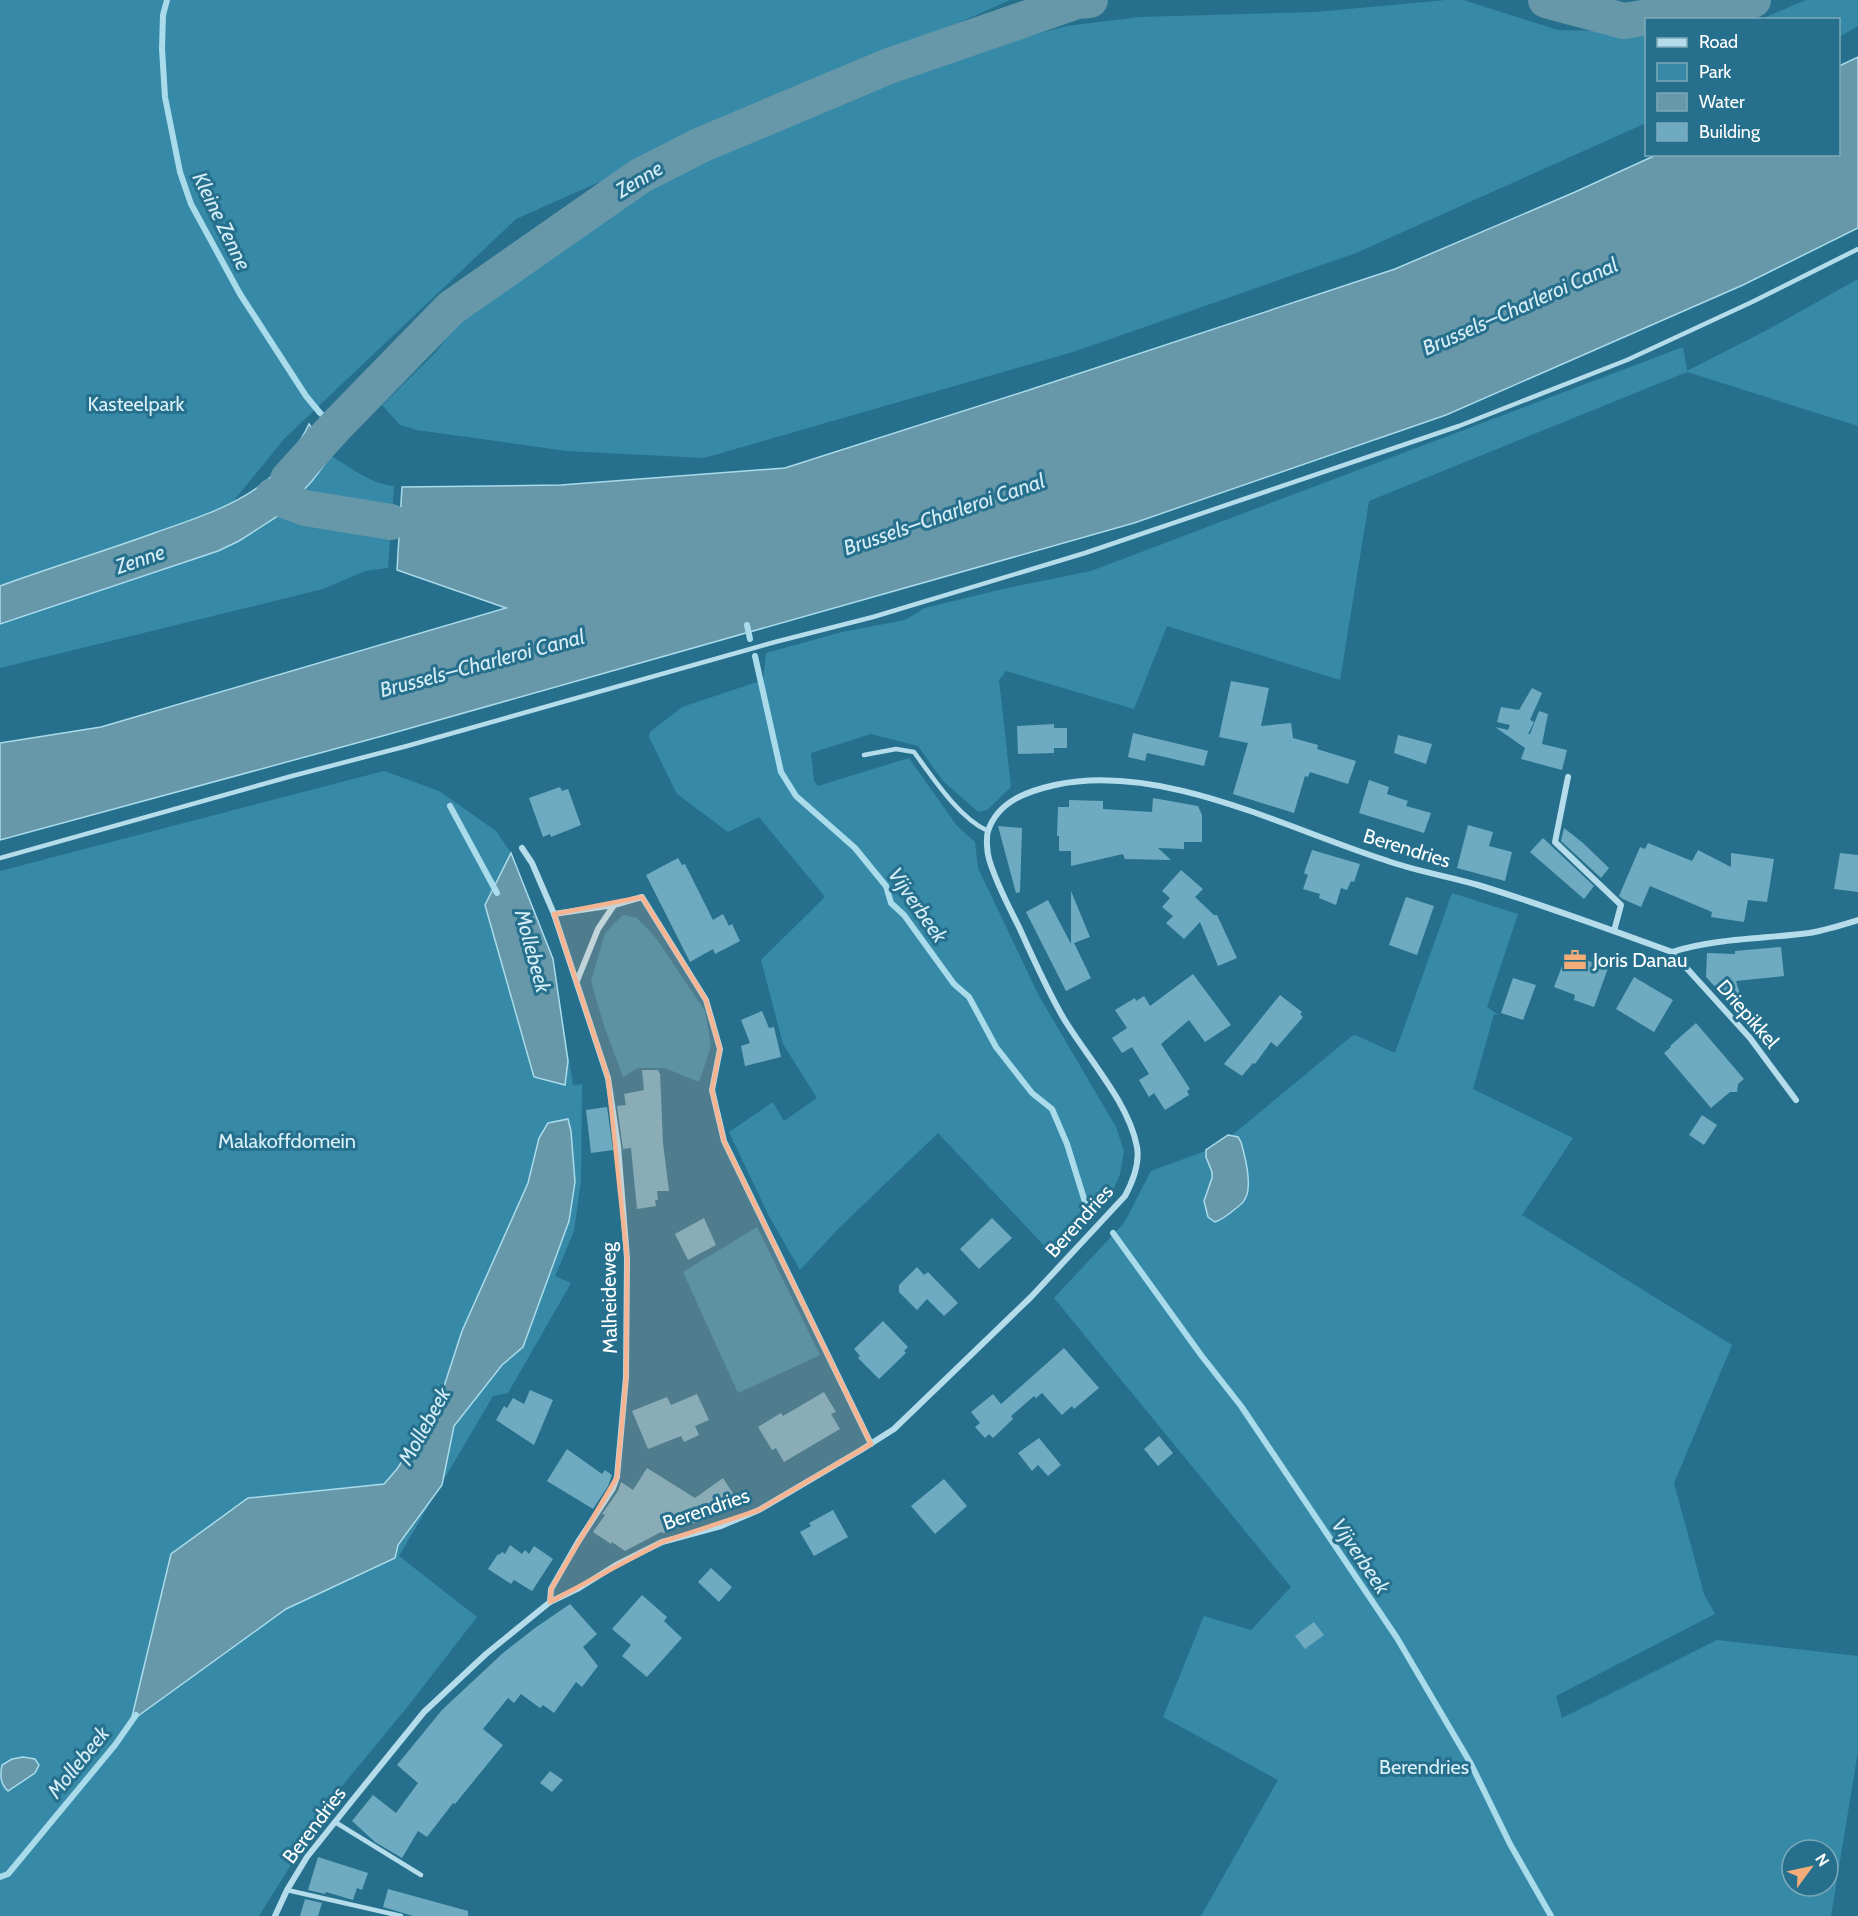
<svg xmlns="http://www.w3.org/2000/svg" width="1858" height="1916" font-family="Cabin,sans-serif">
  <style>
    .green { fill: #378aa7; fill-rule: evenodd }
    .water { fill: #6798aa; stroke: #a9dbeb; stroke-width: 1.5 }
    .lines { fill: none; stroke-linecap: round; stroke-linejoin: round }
    .stream { stroke: #a9dbeb; stroke-width: 6 }
    .river { stroke: #6798aa; stroke-width: 36 }
    .building { fill: #6eabc1 }
    .lane { stroke: #b5dceb; stroke-width: 4.5 }
    .street { stroke: #b5dceb; stroke-width: 6 }
    .marked { fill: #f5b492; fill-opacity: 0.2; stroke: #f5b492; stroke-width: 4.5; stroke-linejoin: round }
    .labels { text-anchor: middle; dominant-baseline: central; stroke-width: 6; stroke-linejoin: round; paint-order: stroke }
    .park-label { font-size: 20px; fill: #d9f0f8; stroke: #26708d }
    .street-label { font-size: 20px; fill: #fff; stroke: #26708d }
    .poi-label { font-size: 20px; fill: #fff; stroke: #26708d; text-anchor: start }
    .water-label { font-size: 21px; font-style: italic; fill: #d4edf6; stroke: #26708d }
  </style>
  <rect width="100%" height="100%" fill="#26708d"/>
  <g class="green">
    <path d="M0,0H1010L516,219L285,438L213,526L0,599Z"/>
    <path d="M1446,0H1463L1558,30L1646,32V123L1356,253L1073,352L704,458L566,451L417,430L400,425L382,405L436,352L460,321L625,199L723,142L950,57L1067,26L1140,17L1316,12Z"/>
    <path d="M1806,0H1858V26L1839,37L1838,20L1761,19Z"/>
    <path d="M1858,279V426L1687,372L1369,501L1340,680L1167,626L1134,709L1006,671L999,680L1011,787L987,810L978,812L943,781L918,746L871,734L811,753L814,781L818,786L909,758L957,826L975,842L978,868L1039,996L1116,1127L1124,1151L1120,1174L1112,1193L1053,1255L938,1133L837,1230L800,1270L769,1216L729,1132L773,1102L784,1121L817,1098L783,1044L761,960L825,897L759,817L728,832L677,794L649,737L650,732L682,707L763,680L766,653L842,632L905,620L925,608L1003,589L1091,571L1683,347L1687,371L1769,329Z"/>
    <path d="M331,456C352,468 370,484 394,486L388,568L365,571L323,589L0,668V624L218,551C239,541 260,530 278,515C299,499 315,477 331,456Z"/>
    <path d="M384,771L439,791L496,831L511,853L553,959L573,1085L582,1084L581,1180L574,1231L555,1276L571,1283L508,1393L493,1396L399,1556L477,1617L408,1706L334,1796L259,1916H0V871Z"/>
    <path d="M1452,893L1518,914L1487,1007L1499,1015L1494,1014L1473,1089L1573,1138L1522,1215L1732,1345L1674,1483L1704,1594L1715,1614L1556,1696L1562,1718L1717,1640L1858,1656V1751L1831,1916H1201L1278,1780L1163,1717L1204,1616L1251,1630L1291,1587L1054,1298L1124,1223L1151,1171L1219,1146L1352,1036L1355,1035L1395,1053ZM1792,1850H1828V1886H1792Z"/>
    <path d="M623,915L637,918L656,938L705,1011L711,1046L699,1082L665,1068H638L623,1077L604,1026L591,981L605,933Z"/>
    <path d="M757,1227L820,1355L738,1393L683,1272Z"/>
  </g>
  <g class="water">
    <path d="M1858,57V228L1743,285L1446,415L1134,523L386,735L0,840V743L101,727L506,608L397,570L402,487L561,485L785,468L1026,391L1395,269L1575,192L1656,155L1838,154L1839,66Z"/>
    <path d="M309,424L331,456L312,481L281,514L239,541L218,551L0,624V586C52,567 105,551 157,532C194,519 233,507 265,482C280,470 301,442 309,424Z"/>
    <path d="M511,853L553,959L568,1061L565,1085L534,1077L485,905Z"/>
    <path d="M568,1119L571,1131L575,1182L569,1221L523,1347L502,1365L454,1426L442,1485L398,1545L395,1558L286,1609L131,1721L171,1554L248,1498L384,1484L397,1469L437,1408L462,1331L528,1183L539,1138L548,1123Z"/>
    <path d="M1228,1135L1238,1137L1241,1142C1245,1156 1253,1186 1245,1199C1243,1203 1238,1207 1235,1209C1228,1215 1223,1219 1215,1222L1208,1217L1204,1201L1212,1178V1172L1206,1157V1150Z"/>
    <path d="M23,1757L35,1759L39,1765L35,1773L8,1791C0,1784 0,1775 2,1765L12,1759Z"/>
  </g>
  <g class="lines">
    <g class="stream">
      <path d="M167,0L163,15L162,49L165,97L180,172L191,204L240,294L306,396L320,413L336,426"/>
      <path d="M1077,0V1"/>
      <path d="M747,625L750,639"/>
      <path d="M755,656L781,772L796,796L855,848L886,886L891,903L904,915L954,984L969,997L996,1047L1032,1093L1052,1109L1067,1144L1085,1202"/>
      <path d="M450,806L497,893"/>
      <path d="M1113,1233L1201,1355L1241,1406L1397,1638L1471,1764L1510,1844L1551,1916"/>
      <path d="M0,1877L8,1874L115,1745L136,1715"/>
    </g>
    <g class="river">
      <path d="M1546,0L1624,21L1753,0"/>
      <path d="M288,479L336,426L451,308L640,176L701,145L889,66L1077,1L1090,0"/>
      <path d="M273,496L305,508L391,522"/>
    </g>
  </g>
  <g class="building">
    <path d="M1231,681L1269,688L1261,726L1291,723L1293,738L1318,745L1317,749L1356,761L1348,784L1310,772L1308,777L1305,776L1294,813L1233,794L1248,743L1219,737Z"/>
    <path d="M1532,688L1542,693L1530,720L1534,722L1528,734H1530L1539,711L1548,714L1542,744L1567,750L1562,770L1521,759L1525,748L1495,727L1508,730L1510,725L1497,722L1501,707L1519,710Z"/>
    <path d="M1054,724V728H1067V748H1054V753L1018,754L1017,726Z"/>
    <path d="M1133,733L1208,751L1204,766L1147,753L1145,761L1128,757Z"/>
    <path d="M1398,735L1432,744L1426,764L1394,753Z"/>
    <path d="M1369,780L1389,787L1387,794L1408,801L1406,806L1431,813L1424,833L1359,813Z"/>
    <path d="M560,787L562,791L568,789L581,825L551,837L550,834L543,837L529,798Z"/>
    <path d="M1153,798L1198,806L1202,815V842H1184V849L1158,848L1171,860L1125,859L1123,854L1071,866V851H1059V836H1057L1058,807H1069V800L1103,801V809L1152,812Z"/>
    <path d="M1468,825L1493,832L1489,846L1512,852L1505,881L1457,868Z"/>
    <path d="M998,826L1022,828L1020,892L1016,893Z"/>
    <path d="M1564,828L1583,843L1609,868L1601,878L1561,841Z"/>
    <path d="M1543,838L1594,886L1584,899L1530,852Z"/>
    <path d="M1648,843L1692,861L1698,850L1731,867V853L1774,859L1767,902L1748,900L1744,922L1711,917L1712,912L1650,886L1641,907L1623,899L1619,896L1640,847L1645,849Z"/>
    <path d="M1312,850L1360,864L1354,882L1351,881L1347,890L1341,888L1336,905L1319,898L1320,894L1303,889L1308,875L1304,873Z"/>
    <path d="M1840,853L1858,855V892L1834,889Z"/>
    <path d="M678,858L682,865L685,864L713,920L723,914L729,926L732,924L740,941L715,954L713,949L690,962L646,875Z"/>
    <path d="M1181,870L1203,889L1195,897L1214,915H1217L1237,958L1218,966L1200,922L1184,939L1166,923L1173,916L1162,907L1170,898L1162,891Z"/>
    <path d="M1071,891L1090,937L1074,943L1091,978L1066,991L1026,912L1048,900L1071,944Z"/>
    <path d="M1406,897L1434,906L1417,955L1389,945Z"/>
    <path d="M1781,947L1784,976L1736,981L1749,1024L1706,977L1707,953L1735,954V951Z"/>
    <path d="M1567,953L1608,968L1594,1007L1574,1000L1575,995L1554,987Z"/>
    <path d="M1193,974L1231,1025L1205,1042L1189,1020L1161,1044L1190,1089L1187,1091L1189,1095L1165,1110L1154,1093L1149,1097L1139,1080L1149,1074L1132,1047L1122,1053L1112,1038L1127,1028L1115,1010L1135,998L1136,1001L1144,996L1150,1006Z"/>
    <path d="M1634,977L1673,1000L1654,1032L1616,1009Z"/>
    <path d="M1513,978L1536,985L1523,1020L1501,1013Z"/>
    <path d="M1280,995L1302,1012L1300,1014L1303,1017L1277,1047L1271,1042L1255,1064L1253,1063L1242,1076L1224,1064Z"/>
    <path d="M762,1011L769,1028L774,1027L781,1057L745,1066L741,1046L750,1043L741,1020Z"/>
    <path d="M1696,1023L1744,1079L1738,1084L1737,1092H1730L1711,1108L1664,1053L1671,1047L1670,1046Z"/>
    <path d="M642,1070H658L659,1073H660L663,1143L669,1191H657L658,1200H655L656,1206L637,1209L631,1148L623,1149L617,1106L626,1105L624,1094L644,1090Z"/>
    <path d="M607,1107L613,1150L591,1153L586,1110Z"/>
    <path d="M1702,1115L1717,1125L1704,1145L1689,1135Z"/>
    <path d="M704,1218L716,1245L688,1260L675,1234Z"/>
    <path d="M992,1218L1012,1238L979,1269L960,1249Z"/>
    <path d="M917,1267L924,1275L928,1272L958,1303L944,1316L927,1299L917,1310L899,1292V1285Z"/>
    <path d="M883,1321L908,1347L904,1351L906,1353L879,1379L858,1358L860,1356L854,1349Z"/>
    <path d="M1064,1348L1099,1388L1074,1409L1072,1406L1062,1415L1042,1393L1036,1398L1034,1396L1011,1416L1013,1419L993,1438L989,1434L985,1438L975,1427L980,1423L971,1412L993,1394L1001,1404Z"/>
    <path d="M530,1390L553,1400L534,1445L496,1420L504,1406L507,1408L513,1398L524,1404Z"/>
    <path d="M824,1392L836,1412L831,1414L840,1429L784,1462L776,1448L772,1450L758,1427L781,1413L783,1416Z"/>
    <path d="M697,1394L709,1420L695,1426L699,1435L684,1442L681,1436L648,1449L632,1411L667,1397L671,1405Z"/>
    <path d="M1159,1436L1173,1453L1158,1466L1144,1449Z"/>
    <path d="M1039,1438L1061,1465L1048,1476L1038,1465L1032,1471L1018,1453Z"/>
    <path d="M567,1449L602,1474L605,1470L612,1475L608,1486L593,1509L547,1481Z"/>
    <path d="M647,1468L695,1498L723,1478L734,1495L710,1510L704,1520L663,1533L661,1532L625,1551L612,1542L611,1544L593,1532L605,1515L602,1514L618,1491L621,1482L633,1490Z"/>
    <path d="M944,1479L967,1506L935,1534L911,1506Z"/>
    <path d="M833,1510L848,1537L814,1556L800,1532L811,1526L809,1523Z"/>
    <path d="M510,1545L522,1554L525,1550L529,1554L534,1546L553,1559L532,1591L514,1580L511,1584L488,1569L498,1554L499,1555L502,1552L505,1554Z"/>
    <path d="M711,1568L732,1587L719,1602L698,1582Z"/>
    <path d="M642,1595L667,1617L664,1621L682,1638L647,1677L622,1656L631,1645L612,1629Z"/>
    <path d="M570,1604L597,1634L583,1647L598,1666L582,1687L576,1682L554,1713L543,1705L540,1708L521,1694L514,1703L508,1698L483,1729L503,1745L455,1804L453,1803L427,1837L418,1831L402,1858L375,1842L352,1821L373,1795L396,1813L418,1783L397,1765L442,1710L503,1653L535,1628Z"/>
    <path d="M1314,1622L1324,1635L1305,1649L1295,1636Z"/>
    <path d="M550,1771L563,1780L552,1792L540,1783Z"/>
    <path d="M318,1857L368,1873L362,1890L357,1888L353,1900L326,1892L325,1894L308,1890Z"/>
    <path d="M388,1889L468,1911V1916H413L383,1907Z"/>
    <path d="M305,1899L322,1903L318,1916H300Z"/>
  </g>
  <g class="lines">
    <g class="lane">
      <path d="M864,755L896,749L914,752C933,778 959,818 988,831"/>
      <path d="M0,858L292,776L407,746L775,642L873,617L1085,553L1459,426L1627,360L1752,302L1858,249"/>
      <path d="M335,1822L421,1875"/>
      <path d="M287,1890L401,1916"/>
    </g>
    <g class="street">
      <path d="M1568,777L1555,842L1621,905L1614,931"/>
      <path d="M522,848L532,863L554,914L608,1078L618,1146L627,1258L626,1377L617,1477L613,1488L578,1542L551,1589L550,1602"/>
      <path d="M554,914L614,905L642,897L706,1000L720,1049L712,1090L724,1141L871,1444"/>
      <path d="M1672,952L1750,1038L1796,1100"/>
      <path d="M577,981L598,929L614,905"/>
      <path d="M275,1916L287,1890L307,1857L355,1797L424,1712L486,1654L550,1602L579,1588L616,1565L662,1542L721,1526L759,1510L861,1450L894,1429L1031,1297L1125,1196C1133,1181 1140,1164 1137,1147C1129,1103 1087,1057 1064,1019C1047,990 1033,958 1019,927C1008,905 996,883 989,859C987,852 986,838 988,831C998,801 1028,791 1055,785C1161,762 1285,828 1385,860C1415,871 1447,876 1478,885C1544,905 1608,929 1672,952C1717,938 1764,939 1809,933C1826,930 1842,925 1858,920"/>
    </g>
  </g>
  <path class="marked" d="M642,897L706,1000L720,1049L712,1090L724,1141L871,1444L759,1510L662,1542L550,1602L551,1589L617,1477L626,1377L627,1258L608,1078L554,914Z"/>
  <defs>
    <g id="office-bare" transform="scale(1.8)"><path d="M-6-3h4V-5.5h4V-3h4V5H-6ZM-1-4.5V-3h2v-1.5ZM-6 0V1H6V0Z" fill="#f4ad79" stroke="#26708d" stroke-width="2.5" paint-order="stroke"/></g>
  </defs>
  <g fill-rule="evenodd">
    <use href="#office-bare" x="1575" y="960"/>
  </g>
  <g class="labels">
    <g class="park-label">
      <text x="136" y="404">Kasteelpark</text>
      <text x="287" y="1141">Malakoffdomein</text>
      <text x="1424" y="1767">Berendries</text>
    </g>
    <g class="street-label">
      <text transform="translate(1407 848) rotate(17)">Berendries</text>
      <text transform="translate(1748 1014) rotate(49)">Driepikkel</text>
      <text transform="translate(1079 1221) rotate(-48)">Berendries</text>
      <text transform="translate(609 1298) rotate(-91)">Malheideweg</text>
      <text transform="translate(706 1509) rotate(-19)">Berendries</text>
      <text transform="translate(314 1825) rotate(-53)">Berendries</text>
    </g>
    <g class="poi-label">
      <text x="1593" y="960">Joris Danau</text>
    </g>
    <g class="water-label">
      <text transform="translate(639 179) rotate(-31)">Zenne</text>
      <text transform="translate(222 221) rotate(64)">Kleine Zenne</text>
      <text transform="translate(1520 306) rotate(-24)">Brussels–Charleroi Canal</text>
      <text transform="translate(944 514) rotate(-19)">Brussels–Charleroi Canal</text>
      <text transform="translate(140 559) rotate(-19)">Zenne</text>
      <text transform="translate(482 663) rotate(-15)">Brussels–Charleroi Canal</text>
      <text transform="translate(918 905) rotate(55)">Vijverbeek</text>
      <text transform="translate(533 951) rotate(75)">Mollebeek</text>
      <text transform="translate(424 1426) rotate(-61)">Mollebeek</text>
      <text transform="translate(1361 1556) rotate(56)">Vijverbeek</text>
      <text transform="translate(78 1762) rotate(-51)">Mollebeek</text>
    </g>
  </g>
  <rect x="1645" y="18" width="195" height="138" fill="#26708d" stroke="#7da9bb" stroke-width="1.5"/>
  <rect x="1657" y="38" width="30" height="9" fill="#b5dceb" stroke="#7da9bb" stroke-width="1.5"/>
  <text x="1699" y="48" font-size="18" fill="#ffffff">Road</text>
  <rect x="1657" y="63" width="30" height="18" fill="#378aa7" stroke="#7da9bb" stroke-width="1.5"/>
  <text x="1699" y="78" font-size="18" fill="#ffffff">Park</text>
  <rect x="1657" y="93" width="30" height="18" fill="#6798aa" stroke="#7da9bb" stroke-width="1.5"/>
  <text x="1699" y="108" font-size="18" fill="#ffffff">Water</text>
  <rect x="1657" y="123" width="30" height="18" fill="#6eabc1" stroke="#7da9bb" stroke-width="1.5"/>
  <text x="1699" y="138" font-size="18" fill="#ffffff">Building</text>
  <g transform="translate(1810 1868) rotate(57)"><circle r="28" fill="#26708d" stroke="#7da9bb" stroke-width="1.5"/>
  <path d="M0-4.5L10 22L0 15L-10 22Z" fill="#f4ad79"/>
  <text y="-9" font-size="16" font-weight="bold" text-anchor="middle" fill="#ffffff">N</text>
  </g>
</svg>
